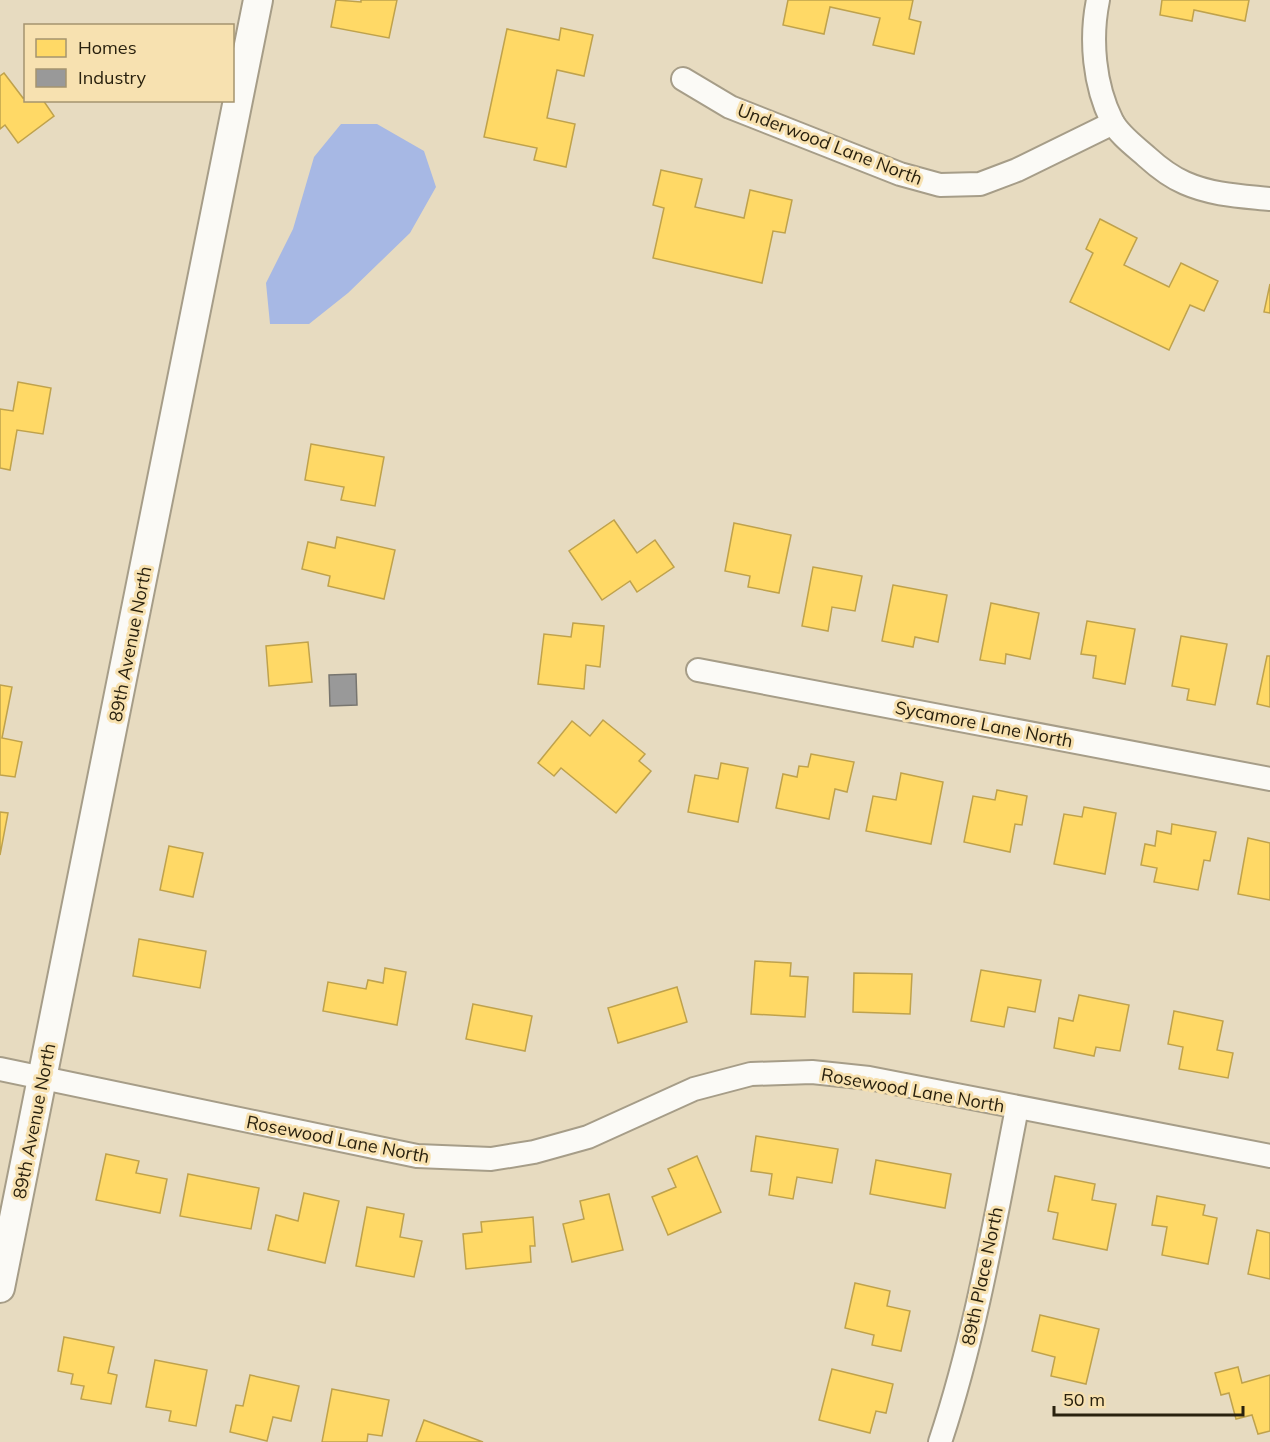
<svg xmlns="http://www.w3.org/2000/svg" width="1270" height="1442" font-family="Mulish,sans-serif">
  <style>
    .water { fill: #a7b8e4 }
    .homes { fill: #ffd966; stroke: #bfa24c; stroke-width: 1.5 }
    .industry { fill: #999; stroke: #77756f; stroke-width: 1.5 }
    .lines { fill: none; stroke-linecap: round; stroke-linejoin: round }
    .minor-casing { stroke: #a69d88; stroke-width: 26 }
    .tertiary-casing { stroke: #a69d88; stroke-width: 32 }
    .minor { stroke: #fbfaf6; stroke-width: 22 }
    .tertiary { stroke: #fbfaf6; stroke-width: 28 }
    .labels { text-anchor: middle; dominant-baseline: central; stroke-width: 6; stroke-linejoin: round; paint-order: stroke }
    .street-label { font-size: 18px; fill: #29210e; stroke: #f7e1b0 }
  </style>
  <rect width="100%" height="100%" fill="#e7dbc0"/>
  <path class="water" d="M341,124H377L424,151L436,187L410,233L348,293L309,324H270L266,283L293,229L314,157Z"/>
  <g class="homes">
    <path d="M336,0L361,2V0H397L389,38L331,27Z"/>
    <path d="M788,0H913L909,19L921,22L914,54L873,45L880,18L830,7L824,34L783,25Z"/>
    <path d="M1162,0H1249L1245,21L1194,10L1192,21L1160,15Z"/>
    <path d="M561,28L593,35L584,76L557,70L547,118L575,124L566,167L534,160L537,148L484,137L507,29L559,40Z"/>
    <path d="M4,73L23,98L26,97V100H43L54,116L18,143L5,125L0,129V76Z"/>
    <path d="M661,170L702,179L695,207L744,218L750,190L792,200L785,233L773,231L762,283L653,258L664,208L653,205Z"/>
    <path d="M1100,219L1137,238L1124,265L1169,287L1181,263L1218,281L1204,311L1190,305L1169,350L1070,302L1093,253L1086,249Z"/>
    <path d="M1270,284V313L1264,312Z"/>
    <path d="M18,382L51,388L43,434L17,430L10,470L0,468V409L13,411Z"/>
    <path d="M311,444L384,457L375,506L341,500L344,487L305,480Z"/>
    <path d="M614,520L637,553L655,540L674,567L637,592L630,581L602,600L569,551Z"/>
    <path d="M734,523L791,535L779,593L748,587L750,576L725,571Z"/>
    <path d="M337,537L395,550L384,599L328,586L330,576L302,569L308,542L335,548Z"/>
    <path d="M813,567L862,576L855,611L832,607L828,631L802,626Z"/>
    <path d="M893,585L947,595L938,642L915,637L913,647L882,641Z"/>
    <path d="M991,603L1039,613L1030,659L1006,654L1005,664L980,660Z"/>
    <path d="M1087,621L1135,629L1125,684L1093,678L1096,656L1081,654Z"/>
    <path d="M573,623L604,626L600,667L586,665L584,689L538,684L544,634L571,637Z"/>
    <path d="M1181,636L1227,644L1215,705L1187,700L1189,689L1172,686Z"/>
    <path d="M308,642L312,682L269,686L266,646Z"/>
    <path d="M1267,656H1270V707L1257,704Z"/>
    <path d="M0,685L12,687L2,738L22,742L15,777L0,775Z"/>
    <path d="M603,720L645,754L639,761L651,771L616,813L561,768L554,776L538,763L572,721L590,736Z"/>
    <path d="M811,754L854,762L847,792L835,789L829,819L776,808L783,774L797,777L799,766L808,767Z"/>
    <path d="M721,763L748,768L738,822L688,812L695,775L718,779Z"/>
    <path d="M901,773L943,782L931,844L866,831L873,796L896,800Z"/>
    <path d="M997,790L1027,796L1022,825L1015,824L1010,852L964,842L973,796L995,800Z"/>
    <path d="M1084,807L1116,813L1105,874L1054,864L1064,814L1082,817Z"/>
    <path d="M0,812L8,813L0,855Z"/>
    <path d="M1172,824L1216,832L1210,861L1204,860L1198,890L1154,882L1157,868L1141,865L1145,844L1155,846L1157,831L1171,834Z"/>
    <path d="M1248,838L1270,843V900L1238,894Z"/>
    <path d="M169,846L203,853L193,897L160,890Z"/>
    <path d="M139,939L206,951L200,988L133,976Z"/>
    <path d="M755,961L791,963L790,976L808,977L805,1017L751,1014Z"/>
    <path d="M385,968L406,972L397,1025L323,1011L328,982L366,989L368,980L383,983Z"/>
    <path d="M981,970L1041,980L1035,1012L1008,1007L1004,1027L971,1021Z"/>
    <path d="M854,973L912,974L910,1014L853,1012Z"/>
    <path d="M677,987L687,1022L618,1043L608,1008Z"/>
    <path d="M1079,995L1129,1005L1120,1051L1096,1047L1094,1056L1054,1048L1059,1018L1073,1021Z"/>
    <path d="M473,1004L532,1016L525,1051L466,1039Z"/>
    <path d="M1174,1011L1223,1021L1217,1050L1233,1053L1228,1078L1179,1069L1183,1047L1168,1044Z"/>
    <path d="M756,1136L838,1149L832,1183L797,1177L793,1199L769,1195L772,1174L751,1171Z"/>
    <path d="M106,1154L139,1161L136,1173L167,1179L160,1213L96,1200Z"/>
    <path d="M697,1156L721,1212L668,1235L652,1197L676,1187L668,1169Z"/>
    <path d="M876,1160L951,1174L945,1208L870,1194Z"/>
    <path d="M188,1174L259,1188L251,1229L180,1216Z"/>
    <path d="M1055,1176L1095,1184L1092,1200L1116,1204L1107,1250L1053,1239L1058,1213L1048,1211Z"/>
    <path d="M304,1193L339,1201L325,1263L268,1250L276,1215L298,1221Z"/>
    <path d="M609,1194L623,1250L572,1262L563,1224L584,1219L580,1201Z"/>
    <path d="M1157,1196L1205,1205L1203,1215L1217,1218L1208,1264L1162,1255L1167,1227L1152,1225Z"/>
    <path d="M367,1207L404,1214L400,1237L422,1241L414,1277L356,1266Z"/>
    <path d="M533,1217L535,1246H530L531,1262L466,1269L463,1234L482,1232L481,1222Z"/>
    <path d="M1257,1230L1270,1233V1279L1248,1274Z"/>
    <path d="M855,1283L890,1291L887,1306L910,1311L901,1351L872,1345L874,1335L845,1328Z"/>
    <path d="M1040,1315L1099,1329L1086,1384L1051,1376L1055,1357L1032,1351Z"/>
    <path d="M64,1337L114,1347L108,1373L117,1375L111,1404L81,1399L84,1386L71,1384L73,1374L58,1371Z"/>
    <path d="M155,1360L207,1370L196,1426L169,1421L171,1411L146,1407Z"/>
    <path d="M1238,1367L1242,1383L1270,1375V1431L1258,1434L1252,1415L1236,1419L1229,1393L1221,1395L1215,1373Z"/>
    <path d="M832,1369L893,1384L886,1413L876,1411L870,1433L819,1420Z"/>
    <path d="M250,1375L299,1386L291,1421L273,1417L267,1441L230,1432L236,1405L243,1406Z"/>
    <path d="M332,1389L389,1400L382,1436L368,1434L367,1442H322Z"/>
    <path d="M424,1420L483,1442H416Z"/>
  </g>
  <path class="industry" d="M356,674L357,705L330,706L329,675Z"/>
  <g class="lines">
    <g class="minor-casing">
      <g id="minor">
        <path d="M1098,0C1090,39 1094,85 1112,121C1119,135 1136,147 1147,157C1158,167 1171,177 1185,183C1212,195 1241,196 1270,199"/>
        <path d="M683,79L730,107L900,174L940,185L980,184L1017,170L1113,123"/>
        <path d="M698,670L1270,779"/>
        <path d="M0,1069L417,1156L491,1159L534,1152L588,1137L694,1089L751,1074L812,1072L869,1078L1270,1156"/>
        <path d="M940,1442C976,1334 995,1220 1017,1108"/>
      </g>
    </g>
    <g class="tertiary-casing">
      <path id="tertiary" d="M0,1288L258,0"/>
    </g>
    <use href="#minor" class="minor"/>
    <use href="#tertiary" class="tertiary"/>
  </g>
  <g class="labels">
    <g class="street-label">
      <text transform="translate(830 144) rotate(21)">Underwood Lane North</text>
      <text transform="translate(130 644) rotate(-79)">89th Avenue North</text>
      <text transform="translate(984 724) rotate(11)">Sycamore Lane North</text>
      <text transform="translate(913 1090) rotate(10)">Rosewood Lane North</text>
      <text transform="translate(34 1121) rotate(-79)">89th Avenue North</text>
      <text transform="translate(338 1139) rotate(11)">Rosewood Lane North</text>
      <text transform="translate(982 1276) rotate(-78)">89th Place North</text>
    </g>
  </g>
  <rect x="24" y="24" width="210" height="78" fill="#f7e1b0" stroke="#a5946f" stroke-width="1.5"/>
  <rect x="36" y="39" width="30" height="18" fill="#ffd966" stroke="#a5946f" stroke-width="1.5"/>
  <text x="78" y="54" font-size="18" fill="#29210e">Homes</text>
  <rect x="36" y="69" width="30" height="18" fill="#999999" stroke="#a5946f" stroke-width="1.5"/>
  <text x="78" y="84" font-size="18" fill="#29210e">Industry</text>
  <path d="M1054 1406v9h189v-9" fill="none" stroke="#29210e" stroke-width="3"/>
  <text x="1063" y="1406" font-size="18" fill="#29210e" stroke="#f7e1b0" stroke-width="4.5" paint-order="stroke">50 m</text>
</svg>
